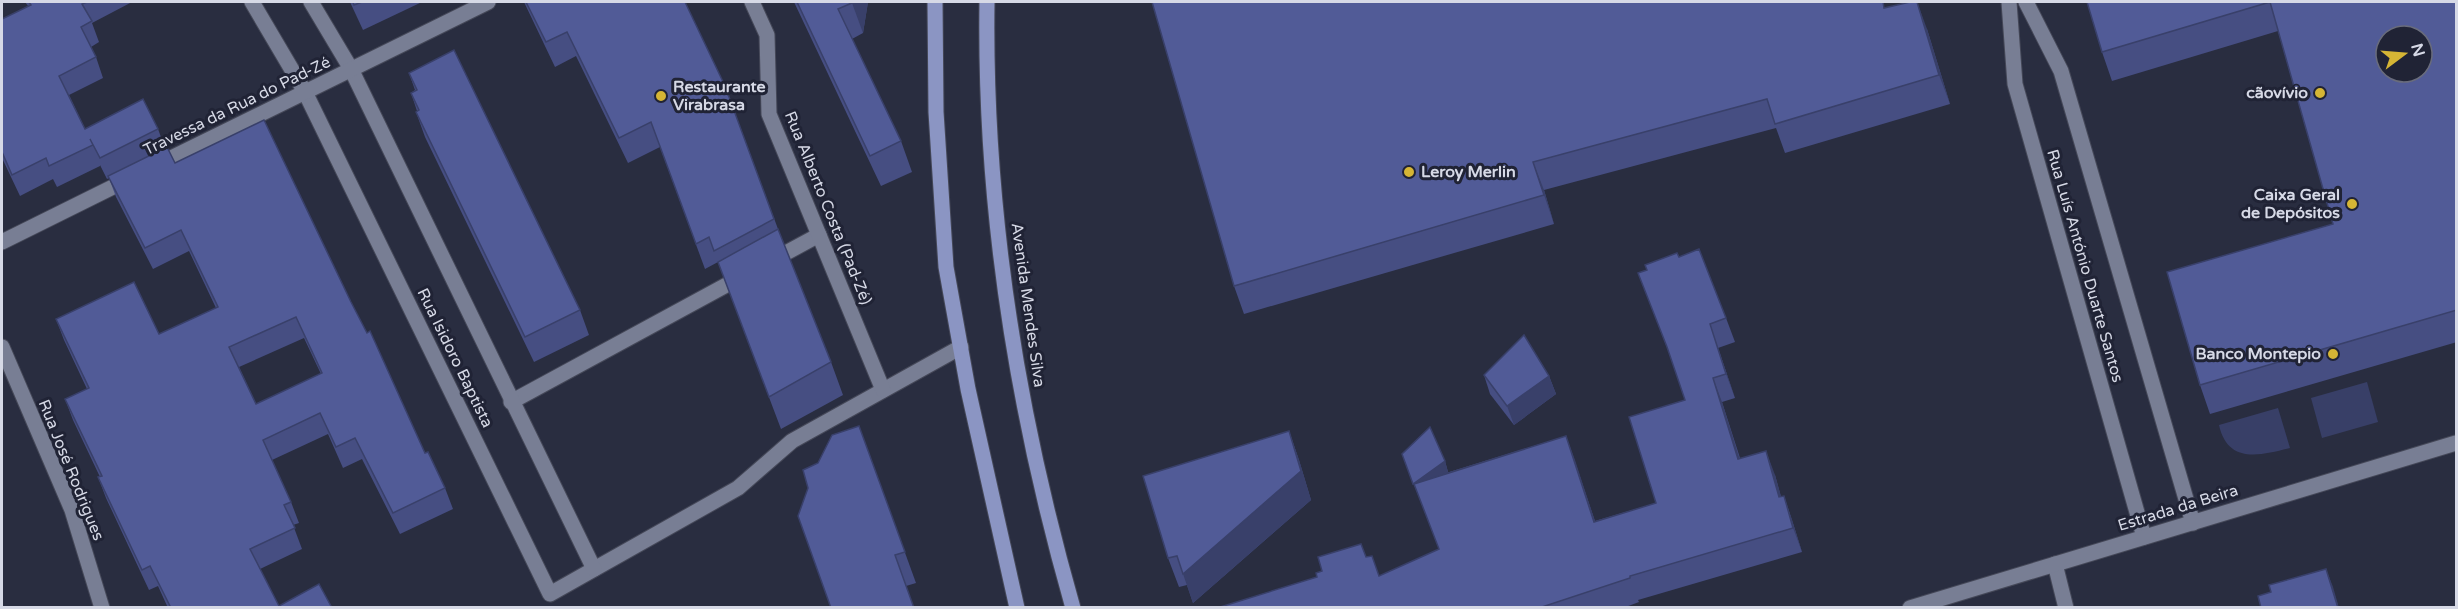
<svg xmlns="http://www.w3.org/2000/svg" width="2458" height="609" font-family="'Varela Round',sans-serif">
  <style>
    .green { fill: #383f67 }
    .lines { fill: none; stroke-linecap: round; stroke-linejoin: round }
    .pedestrian-casing { stroke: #454858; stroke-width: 17 }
    .minor-casing { stroke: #454858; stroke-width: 17 }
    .secondary-casing { stroke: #454858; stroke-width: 17 }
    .primary-casing { stroke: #454858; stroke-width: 17 }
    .pedestrian { stroke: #787e94; stroke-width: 15 }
    .minor { stroke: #787e94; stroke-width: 15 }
    .secondary { stroke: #787e94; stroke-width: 15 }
    .primary { stroke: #8b95c3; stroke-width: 15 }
    .wall { fill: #464e82; fill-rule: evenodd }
    .shaded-wall { fill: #39406a }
    .building { fill: #515b97; stroke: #39406a; stroke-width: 1.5; fill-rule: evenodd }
    .poi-dot { fill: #d5b535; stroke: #202335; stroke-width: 2 }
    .labels { text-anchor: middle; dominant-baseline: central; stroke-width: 6; stroke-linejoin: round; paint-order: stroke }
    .poi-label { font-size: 16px; font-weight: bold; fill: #d6d9e6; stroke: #202335; text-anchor: end }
    .street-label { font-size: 16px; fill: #d6d9e6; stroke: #202335 }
  </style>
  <rect width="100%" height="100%" fill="#292d40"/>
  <g class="green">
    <path d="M2367,382L2378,422L2322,438L2311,398Z"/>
    <path d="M2278,408L2290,448C2261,455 2228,465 2219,425Z"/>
  </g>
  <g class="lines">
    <g class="pedestrian-casing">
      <g id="pedestrian">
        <path d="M769,262L819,235"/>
        <path d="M511,402L743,276"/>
      </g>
    </g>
    <g class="minor-casing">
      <g id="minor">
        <path d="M252,2L305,92L550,594L738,488L792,441L961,347"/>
        <path d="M311,2L351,69L594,569"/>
        <path d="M752,2L767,35L769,114L883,390"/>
        <path d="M2009,2L2015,84L2144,537"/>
        <path d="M2026,2L2061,71L2193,523"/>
        <path d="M155,166L488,2"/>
        <path d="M2,242L131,178"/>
        <path d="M2,347L72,510L102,608"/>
        <path d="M2055,564L2066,608"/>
      </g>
    </g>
    <g class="secondary-casing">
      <path id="secondary" d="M1910,608L2456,443"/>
    </g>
    <g class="primary-casing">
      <g id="primary">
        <path d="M935,2L936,112L946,267L968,389L1017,608"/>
        <path d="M987,2C984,205 1017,412 1073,608"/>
      </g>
    </g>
    <use href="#pedestrian" class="pedestrian"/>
    <use href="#minor" class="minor"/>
    <use href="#secondary" class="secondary"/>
    <use href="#primary" class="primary"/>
  </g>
  <g class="wall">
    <path d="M25,2H132L92,23L99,42L91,47L96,57L103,78L69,95L85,129H158L165,148L175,163L351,302L425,453L445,488L453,509L400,534L362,459L343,468L328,434L272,460L291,502L299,523L293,525L302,549L260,569L279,606L332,608H168L158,586L149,590L106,498L98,477H100L73,420L65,399L87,389L64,340L56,319L159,334L216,308L189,251L153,269L116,197L109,178L107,179L100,165V166L57,187L53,179L20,196L2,158V19L28,6ZM304,338L321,374L256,404L239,367Z"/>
    <path d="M350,2H422L363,30Z"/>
    <path d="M524,2H685L725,86L778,229L831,362L843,395L781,429L718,262L705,269L660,147L628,163L576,56L555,67Z"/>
    <path d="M794,2H868L863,33L852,39L901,141L912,172L881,186Z"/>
    <path d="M2087,2H2457V342L2210,414L2200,385L2333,224L2278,31L2112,81L2102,52Z"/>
    <path d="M1886,8L1927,29L1950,104L1785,153L1776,128L1544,190L1554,224L1244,314L1234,286Z"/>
    <path d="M409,73L580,310L589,335L534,362L425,137L416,112L417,111L411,93L415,90Z"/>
    <path d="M1679,257L1726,318L1735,342L1718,348L1735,398L1722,402L1740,458L1775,475L1781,497L1784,496L1792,520L1802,552L1638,600L1639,602L1623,608H1217L1317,577L1366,557L1380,576L1439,549L1402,454L1445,461L1448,472L1446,473L1566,436L1595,521L1656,503L1685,400L1671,358L1638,273Z"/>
    <path d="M1484,375L1549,376L1556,394L1514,425L1490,394Z"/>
    <path d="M859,426L916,583L906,586L818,463Z"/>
    <path d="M1289,431L1299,460L1311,500L1193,603L1187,585L1179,587L1168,558Z"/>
  </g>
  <g class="shaded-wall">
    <path d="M852,2H868L863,33L852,3Z"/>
    <path d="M1917,2L1927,29L1950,104L1939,75Z"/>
    <path d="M1533,162L1544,190L1554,224L1544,195Z"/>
    <path d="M1710,324L1718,348L1735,398L1726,374Z"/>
    <path d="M1549,376L1556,394L1514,425L1507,406Z"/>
    <path d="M1713,378L1722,402L1747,483L1738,459Z"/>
    <path d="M1289,431L1299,460L1311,500L1193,603L1183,574Z"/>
    <path d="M1566,436L1575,460L1603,546L1594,522Z"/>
    <path d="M1766,451L1775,475L1788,521L1779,497Z"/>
    <path d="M1445,461L1448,472L1418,494L1414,484Z"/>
    <path d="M1784,496L1792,520L1802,552L1793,528Z"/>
    <path d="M2326,569L2333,587L2339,608H2338Z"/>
  </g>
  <g class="building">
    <path d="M29,2H87L82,4L92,21L81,27L96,57L59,76L85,129L143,99L158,129L100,158L90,139L93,145L49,166L46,158L12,175L2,152V19L31,5Z"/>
    <path d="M353,2H362L354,5Z"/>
    <path d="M526,2H685L725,86L774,219L714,251L709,237L696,244L651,122L619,138L567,32L546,42Z"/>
    <path d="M797,2H852V3L838,9L901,141L870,156Z"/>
    <path d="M1152,2H1883L1884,8L1910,2H1917L1939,75L1775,124L1767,99L1533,162L1544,195L1234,286Z"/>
    <path d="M2087,2H2457V310L2200,385L2167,272L2333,224L2270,2L2102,52ZM2386,36H2422V72H2386Z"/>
    <path d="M454,50L580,310L525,337L416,112L419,110L411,93L417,90L409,73Z"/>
    <path d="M264,120L351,302L367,333L370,331L425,453L428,452L445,488L393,513L355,438L336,447L320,413L263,440L291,502L284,505L295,528L250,549L279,606L319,584L332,608H171L150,566L142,570L98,477L102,476L65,399L89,388L56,319L134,282L159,334L218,307L181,230L145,248L108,176L167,147L175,163ZM296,317L322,373L256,404L229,347Z"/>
    <path d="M778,229L831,362L769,397L718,262Z"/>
    <path d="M1699,249L1726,318L1710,324L1726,374L1713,378L1738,459L1766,451L1779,497L1784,496L1793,528L1630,576V578L1539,608H1217L1317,577L1316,573L1322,571L1318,557L1361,544L1366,557L1372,556L1379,576L1439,549L1414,484L1566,436L1594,522L1656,503L1629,417L1685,400L1667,347L1638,273L1647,270L1645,265L1677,253L1679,257Z"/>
    <path d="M1524,335L1549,376L1507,406L1484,375Z"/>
    <path d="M859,426L905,552L895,555L914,608H831L798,516L808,488L803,470L818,463L832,435Z"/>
    <path d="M1430,427L1445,461L1413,484L1402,454Z"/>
    <path d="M1289,431L1301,471L1183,574L1177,556L1168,558L1143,476Z"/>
    <path d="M2326,569L2338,608H2261L2258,596L2271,592L2269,585Z"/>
  </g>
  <g class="poi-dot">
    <circle cx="2320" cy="93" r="6"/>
    <circle cx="661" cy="96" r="6"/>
    <circle cx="1409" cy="172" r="6"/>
    <circle cx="2352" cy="204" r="6"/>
    <circle cx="2333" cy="354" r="6"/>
  </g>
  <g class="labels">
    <g class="poi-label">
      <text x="673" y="87" text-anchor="start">Restaurante<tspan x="673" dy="18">Virabrasa</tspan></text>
      <text x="2308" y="93">cãovívio</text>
      <text x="1421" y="172" text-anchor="start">Leroy Merlin</text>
      <text x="2340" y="195">Caixa Geral<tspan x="2340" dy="18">de Depósitos</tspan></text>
      <text x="2321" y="354">Banco Montepio</text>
    </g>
    <g class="street-label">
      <text transform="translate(237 106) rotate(-26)">Travessa da Rua do Pad-Zé</text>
      <text transform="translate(828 208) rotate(68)">Rua Alberto Costa (Pad-Zé)</text>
      <text transform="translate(2085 266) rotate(74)">Rua Luís António Duarte Santos</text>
      <text transform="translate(1028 305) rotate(82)">Avenida Mendes Silva</text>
      <text transform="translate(455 358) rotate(64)">Rua Isidoro Baptista</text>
      <text transform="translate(71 470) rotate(68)">Rua José Rodrigues</text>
      <text transform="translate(2178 508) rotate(-17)">Estrada da Beira</text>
    </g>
  </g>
  <rect width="2458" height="609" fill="none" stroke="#d6d9e6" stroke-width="6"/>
  <g transform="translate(2404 54) rotate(74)"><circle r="28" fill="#202335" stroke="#696c7c" stroke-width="1.5"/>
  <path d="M0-4.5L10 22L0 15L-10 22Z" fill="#d5b535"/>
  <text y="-9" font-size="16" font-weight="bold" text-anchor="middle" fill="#d6d9e6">N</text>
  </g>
</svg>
